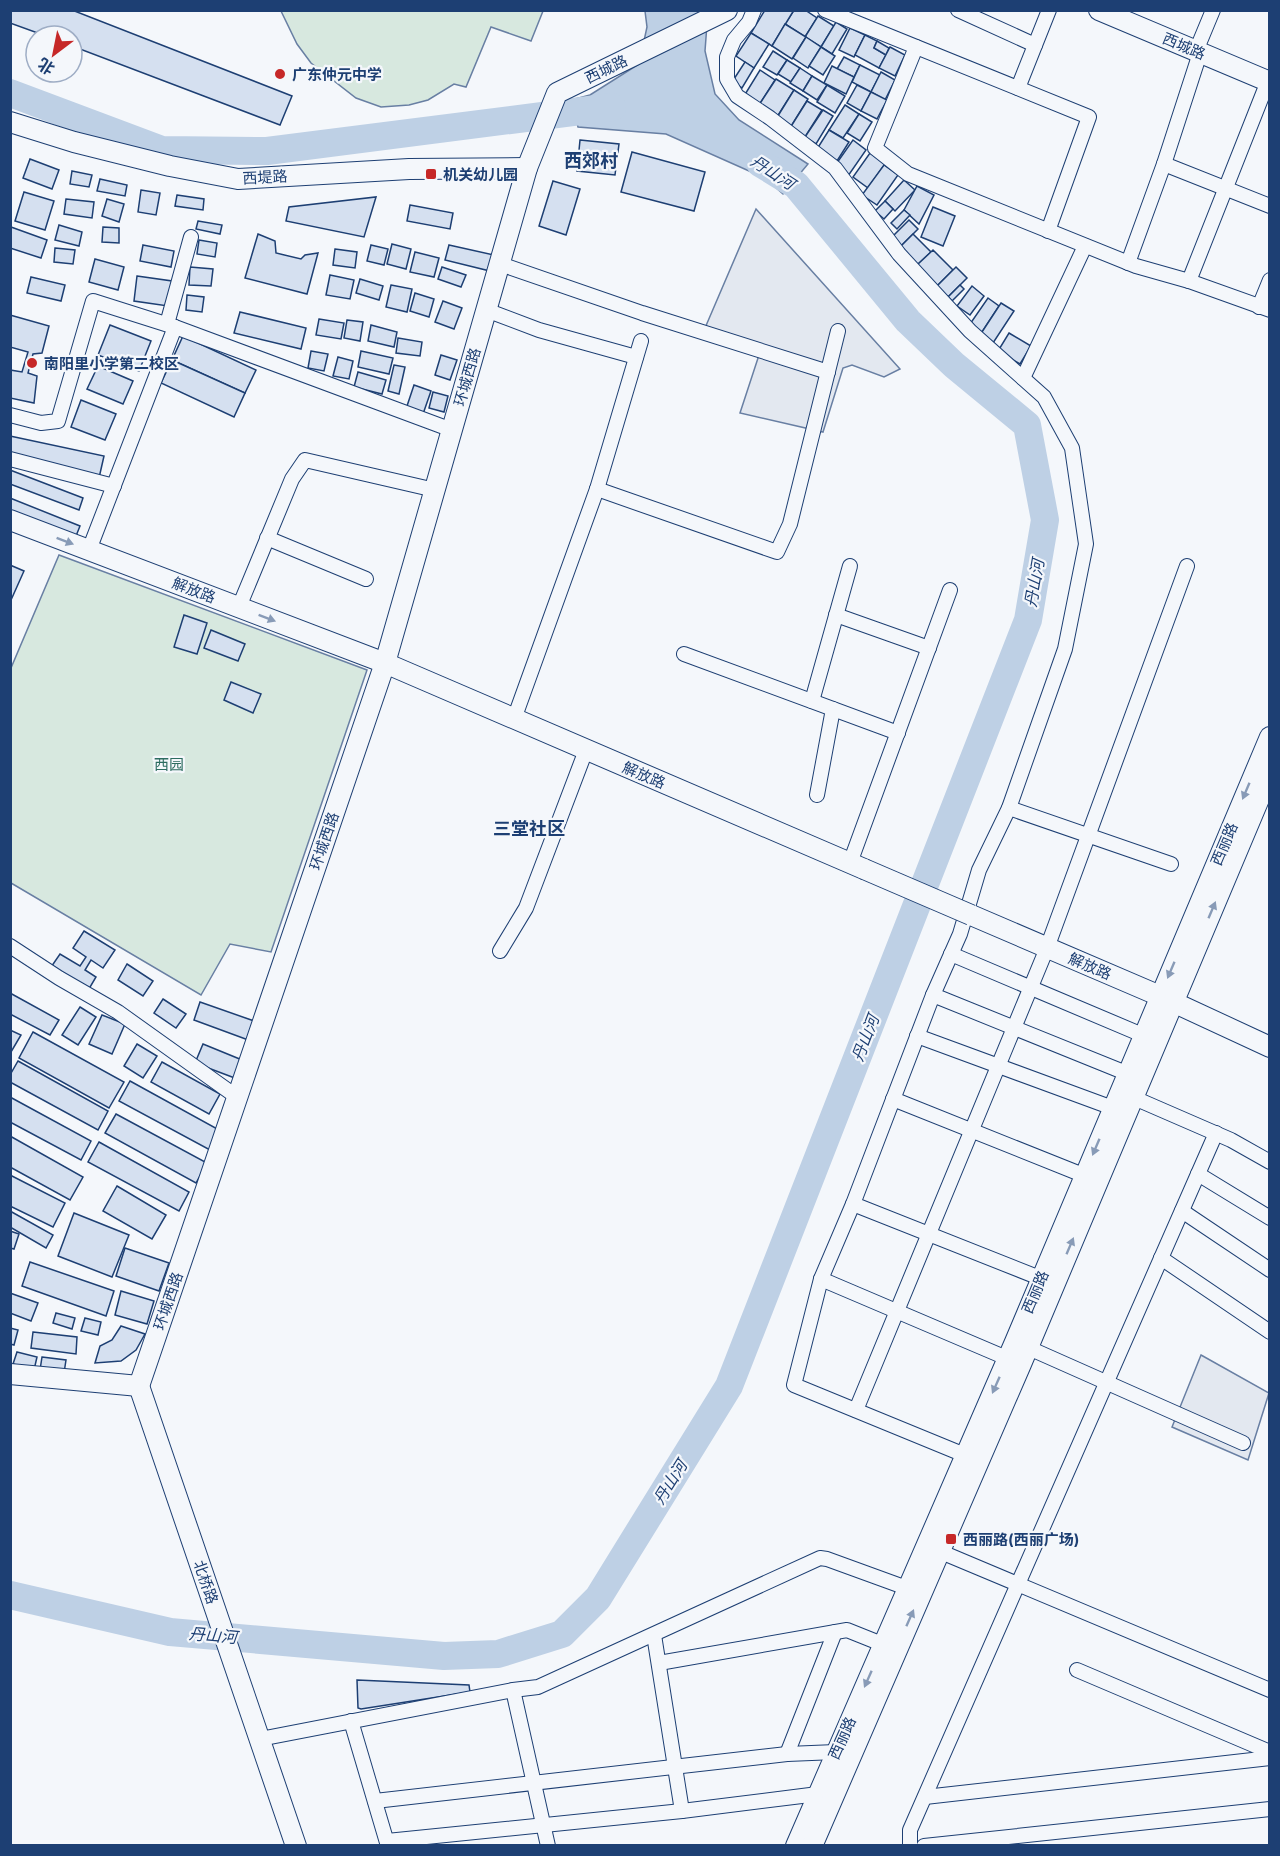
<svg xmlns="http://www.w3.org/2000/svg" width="1280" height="1856" font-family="Inter,'Noto Sans SC',sans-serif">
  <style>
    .green { fill: #d7e8df; stroke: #687fa3; stroke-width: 1.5 }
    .parking { fill: #e3e8f0; stroke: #687fa3; stroke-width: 1.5 }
    .water { fill: #bed0e5; stroke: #687fa3; stroke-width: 1.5 }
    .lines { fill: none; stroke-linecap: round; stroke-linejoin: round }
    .river { stroke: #bed0e5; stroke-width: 28 }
    .building { fill: #d5e0f0; stroke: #1d3f73; stroke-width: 1.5 }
    .street-casing { stroke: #1d3f73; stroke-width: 16 }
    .secondary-casing { stroke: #1d3f73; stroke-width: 22 }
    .street { stroke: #f4f7fb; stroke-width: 14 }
    .secondary { stroke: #f4f7fb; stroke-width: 20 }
    .secondary-bridge-casing { stroke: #1d3f73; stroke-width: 22; stroke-linecap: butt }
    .secondary-bridge { stroke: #f4f7fb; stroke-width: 20 }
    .oneway { fill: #889bb7 }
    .poi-dot { fill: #c62828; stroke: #f4f7fb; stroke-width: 2 }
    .labels { text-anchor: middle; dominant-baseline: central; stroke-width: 4.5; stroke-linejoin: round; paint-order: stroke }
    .street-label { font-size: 15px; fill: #1d3f73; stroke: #f4f7fb }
    .poi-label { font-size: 15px; font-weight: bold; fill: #1d3f73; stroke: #f4f7fb; text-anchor: start }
    .park-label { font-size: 15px; fill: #2c6c60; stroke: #f4f7fb }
    .water-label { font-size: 16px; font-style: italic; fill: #1d3f73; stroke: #f4f7fb }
    .quarter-label { font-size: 18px; font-weight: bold; fill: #1d3f73; stroke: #f4f7fb }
  </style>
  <rect width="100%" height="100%" fill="#f4f7fb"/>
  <g class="green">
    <path d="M281,11H543L531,41L491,27L466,87L454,84L428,100L409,105L381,107L356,98L311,63L297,44Z"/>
    <path d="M59,555L367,670L271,952L230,944L201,995L11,883V668Z"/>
  </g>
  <g class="parking">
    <path d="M756,209L900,369L884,377L852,365L843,368L823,432L740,413L761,349L705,328Z"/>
    <path d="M1201,1355L1269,1393L1248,1460L1172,1427Z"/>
  </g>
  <path class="water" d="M645,11H708L705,51L715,94L739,120L808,164L783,194L765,178L666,134L578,127L571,100L590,95L639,64L647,27Z"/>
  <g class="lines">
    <g class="river">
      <path d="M10,93L162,150L267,151L612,107"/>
      <path d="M10,1595L170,1632L444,1656L498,1654L562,1634L598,1598L729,1386L1028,620L1045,520L1027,425L954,365L908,321L796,185L760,163"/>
    </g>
  </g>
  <g class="building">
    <path d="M10,10H72L292,96L280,125L72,46V36H46L10,23Z"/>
    <path d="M794,10H805L817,18L805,37L785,24Z"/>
    <path d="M794,10L772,46L751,33L765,10Z"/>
    <path d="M818,16L834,26L821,47L805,37Z"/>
    <path d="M836,22L847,29L832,54L821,47Z"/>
    <path d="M785,24L806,37L792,59L772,46Z"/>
    <path d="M850,28L865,35L854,57L839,50Z"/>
    <path d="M751,33L769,44L754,68L736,56Z"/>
    <path d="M865,35L877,41L874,48L886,55L879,68L855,55Z"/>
    <path d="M806,37L821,47L808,68L793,58Z"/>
    <path d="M877,41L889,48L886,55L874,48Z"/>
    <path d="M821,47L835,56L823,75L809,66Z"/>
    <path d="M890,47L905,55L895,76L879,68Z"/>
    <path d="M773,51L787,60L777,75L763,67Z"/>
    <path d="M844,57L860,65L854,77L837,69Z"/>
    <path d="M787,60L800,68L791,82L778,74Z"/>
    <path d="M745,62L754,68L742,88L732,82Z"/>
    <path d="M860,65L880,75L871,92L852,82Z"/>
    <path d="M832,66L854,77L846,94L824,83Z"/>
    <path d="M800,68L812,76L803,91L790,83Z"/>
    <path d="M760,70L775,80L759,105L744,96Z"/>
    <path d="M881,72L895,80L885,100L871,92Z"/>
    <path d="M812,76L827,85L817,100L803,91Z"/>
    <path d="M776,79L794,90L777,117L759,105Z"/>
    <path d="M827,85L845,96L835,113L817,102Z"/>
    <path d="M857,85L871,92L861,111L847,103Z"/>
    <path d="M794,90L808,99L790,128L776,119Z"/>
    <path d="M871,92L887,100L877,119L861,111Z"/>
    <path d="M807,101L822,110L805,137L790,128Z"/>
    <path d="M845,105L859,114L843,138L829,130Z"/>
    <path d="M823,110L833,116L816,144L805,137Z"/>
    <path d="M859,114L872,122L860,141L847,133Z"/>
    <path d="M829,130L849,142L837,161L817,149Z"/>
    <path d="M580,140L619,144L615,175L577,171Z"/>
    <path d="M853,140L866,150L848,176L834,167Z"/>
    <path d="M632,152L705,172L694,211L621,192Z"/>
    <path d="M870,153L885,164L868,188L853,177Z"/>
    <path d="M30,159L59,170L52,189L23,178Z"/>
    <path d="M884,165L898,175L877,205L862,195Z"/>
    <path d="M72,171L92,175L89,187L70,184Z"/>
    <path d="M100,179L127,185L125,196L97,191Z"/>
    <path d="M904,180L915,190L895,211L885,201Z"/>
    <path d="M553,181L580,189L566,235L539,226Z"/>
    <path d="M917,186L934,195L919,224L904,210Z"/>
    <path d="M141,190L160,193L156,215L138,212Z"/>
    <path d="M24,192L54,201L45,230L15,221Z"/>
    <path d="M177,195L204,199L203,210L175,206Z"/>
    <path d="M376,197L364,237L286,221L289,207Z"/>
    <path d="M66,199L94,202L92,218L64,214Z"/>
    <path d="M107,199L124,204L119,222L102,216Z"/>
    <path d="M885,201L893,209L884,219L875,211Z"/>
    <path d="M410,205L453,213L450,229L407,221Z"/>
    <path d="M933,207L955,216L943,246L921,237Z"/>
    <path d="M904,210L910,215L897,229L891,223Z"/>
    <path d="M909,220L918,229L900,247L891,238Z"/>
    <path d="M198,221L222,225L220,234L196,229Z"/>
    <path d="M59,225L82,232L79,246L55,240Z"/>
    <path d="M11,227L47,240L41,258L10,248Z"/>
    <path d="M103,227L119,228V243L102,242Z"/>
    <path d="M258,234L275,241L276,253L301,259L305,255L318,253L307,294L245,278Z"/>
    <path d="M913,234L931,252L917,265L900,247Z"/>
    <path d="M199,240L217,243L215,257L197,254Z"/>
    <path d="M392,244L411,249L406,269L387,264Z"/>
    <path d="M143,245L174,251L171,267L140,261Z"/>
    <path d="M371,245L388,249L384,265L367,261Z"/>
    <path d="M449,245L494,255L490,271L445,260Z"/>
    <path d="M55,248L75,250L73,264L54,262Z"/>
    <path d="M335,249L357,252L355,268L333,265Z"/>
    <path d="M933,250L953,270L937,286L917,265Z"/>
    <path d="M415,252L439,258L434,277L410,272Z"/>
    <path d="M95,259L124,267L118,290L89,282Z"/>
    <path d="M190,267L213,269L211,286L189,285Z"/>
    <path d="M442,267L466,275L461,287L438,279Z"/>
    <path d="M956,267L967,278L948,297L937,286Z"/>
    <path d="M330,275L354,280L350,299L326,295Z"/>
    <path d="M137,276L172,281L168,306L134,301Z"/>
    <path d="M31,277L65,285L61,301L27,293Z"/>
    <path d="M360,279L383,286L379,300L356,293Z"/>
    <path d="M391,285L412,289L407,312L386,307Z"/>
    <path d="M960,285L964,289L952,301L948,297Z"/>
    <path d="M972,286L984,296L970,315L957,306Z"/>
    <path d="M415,293L434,299L429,317L410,311Z"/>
    <path d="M187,295L204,297L202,312L186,310Z"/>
    <path d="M988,298L999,306L982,332L970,324Z"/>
    <path d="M443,301L462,308L454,329L435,322Z"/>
    <path d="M1001,303L1014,311L993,343L980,335Z"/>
    <path d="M240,312L306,328L301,349L234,333Z"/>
    <path d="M10,315L49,326L42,353L33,354L28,373L37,376L34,403L10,398V370L22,372L28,352L10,347Z"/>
    <path d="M319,319L344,323L341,339L316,335Z"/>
    <path d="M347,320L363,322L360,341L344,338Z"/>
    <path d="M110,325L151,341L139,371L98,355Z"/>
    <path d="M371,325L397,332L394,347L368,341Z"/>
    <path d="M1009,333L1031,346L1020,364L998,351Z"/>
    <path d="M183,336L256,370L245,393L172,360Z"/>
    <path d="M398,338L422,342L420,356L396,353Z"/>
    <path d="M311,351L328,354L324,371L308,368Z"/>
    <path d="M361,351L393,358L389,374L358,367Z"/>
    <path d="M441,355L457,360L450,380L435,375Z"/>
    <path d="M338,357L353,361L349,379L333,376Z"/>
    <path d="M172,360L245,393L234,417L161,383Z"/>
    <path d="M394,365L405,367L399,394L388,391Z"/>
    <path d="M98,366L133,381L123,404L87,389Z"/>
    <path d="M358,372L386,380L382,394L354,387Z"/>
    <path d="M414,385L431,391L423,414L406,409Z"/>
    <path d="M433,392L448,396L444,412L429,408Z"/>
    <path d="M81,400L116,414L105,440L71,427Z"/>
    <path d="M10,436L104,456L99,478L10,459Z"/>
    <path d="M10,470L83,498L79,510L10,484Z"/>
    <path d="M10,498L80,526L76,536L10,510Z"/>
    <path d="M10,565L24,571L11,600H10Z"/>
    <path d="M184,615L207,623L197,654L174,647Z"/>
    <path d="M211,630L245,644L238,661L204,648Z"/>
    <path d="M231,682L261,694L253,713L224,700Z"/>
    <path d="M84,931L115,950L103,968L91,960L85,970L96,977L86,994L49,970L60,954L80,966L86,957L73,948Z"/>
    <path d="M127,964L153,981L143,996L118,980Z"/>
    <path d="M10,993L59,1020L50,1035L10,1014Z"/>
    <path d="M163,999L186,1014L176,1028L154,1013Z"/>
    <path d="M200,1002L257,1022L251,1041L194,1020Z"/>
    <path d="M80,1007L96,1017L78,1045L62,1035Z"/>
    <path d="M102,1015L125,1024L112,1054L89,1044Z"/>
    <path d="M10,1030L21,1035L11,1052H10Z"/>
    <path d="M33,1032L124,1082L109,1108L19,1058Z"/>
    <path d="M137,1044L157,1056L143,1078L124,1066Z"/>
    <path d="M203,1044L247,1062L240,1080L195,1063Z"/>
    <path d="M18,1061L108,1111L98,1130L10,1082V1075Z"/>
    <path d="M162,1062L220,1094L209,1114L151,1082Z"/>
    <path d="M130,1081L221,1131L210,1150L119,1101Z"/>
    <path d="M10,1097L91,1141L81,1160L10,1122Z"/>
    <path d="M116,1114L207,1163L196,1183L105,1133Z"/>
    <path d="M10,1136L83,1177L70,1200L10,1167Z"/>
    <path d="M99,1142L189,1192L179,1211L88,1162Z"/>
    <path d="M10,1175L65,1203L53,1227L10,1206Z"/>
    <path d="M117,1186L166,1215L152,1239L103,1211Z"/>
    <path d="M10,1211L53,1235L46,1248L10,1227Z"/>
    <path d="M74,1213L129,1235L112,1277L58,1256Z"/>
    <path d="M10,1231L19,1234L14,1249L10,1248Z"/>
    <path d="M125,1248L169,1263L159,1291L116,1276Z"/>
    <path d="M30,1262L114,1291L106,1316L22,1286Z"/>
    <path d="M121,1291L154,1301L147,1324L115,1315Z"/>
    <path d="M10,1293L38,1303L31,1321L10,1313Z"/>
    <path d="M56,1313L75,1318L72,1329L53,1323Z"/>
    <path d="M85,1318L101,1322L98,1335L81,1331Z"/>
    <path d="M121,1326L145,1334L136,1350L121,1361L95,1363L100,1346L112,1340Z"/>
    <path d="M10,1328L18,1330L14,1345L10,1344Z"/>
    <path d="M33,1332L77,1337L76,1354L31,1348Z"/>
    <path d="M17,1352L37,1357L34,1370L13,1364Z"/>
    <path d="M42,1357L66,1360L64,1373L40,1370Z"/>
    <path d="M357,1680L469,1685L470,1692L361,1709L358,1708Z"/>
  </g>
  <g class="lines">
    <g class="street-casing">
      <g id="street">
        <path d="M754,10L749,22L734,40L727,57V79L737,96L770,118L835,168L899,254L970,331L1044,397L1072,448L1086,544L1065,649L1009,808L979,870L960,934L933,995L853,1204L821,1279L794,1385L972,1458"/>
        <path d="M825,10L1089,117L1048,231"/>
        <path d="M958,10L1035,45"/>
        <path d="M916,47L875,148L908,174L1136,266L1189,281L1270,310"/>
        <path d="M1196,51L1213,10"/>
        <path d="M1018,88L1049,10"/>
        <path d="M1164,164L1270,206"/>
        <path d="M1128,263L1164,164L1200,53"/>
        <path d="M500,264L642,313L828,372"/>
        <path d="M1189,281L1268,81"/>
        <path d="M1259,307L1270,280"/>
        <path d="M486,310L539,330L636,357"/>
        <path d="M167,324L191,237"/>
        <path d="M1023,378L1085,246"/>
        <path d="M10,415L41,423L58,421L93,301L175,327L452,430"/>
        <path d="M10,459L114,486"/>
        <path d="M597,489L777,552L790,524L838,331"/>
        <path d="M267,538L366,579"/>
        <path d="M89,550L175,327"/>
        <path d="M239,607L292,479L305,460L435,490"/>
        <path d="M836,615L929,648"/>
        <path d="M684,654L898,733"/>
        <path d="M812,701L850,566"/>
        <path d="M514,719L597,489L641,341"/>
        <path d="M817,795L833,709"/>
        <path d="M1009,808L1171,864"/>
        <path d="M850,863L950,590"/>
        <path d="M10,946L59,978L118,1012L237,1097"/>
        <path d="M500,951L526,908L586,750"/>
        <path d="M951,954L1152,1039"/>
        <path d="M933,995L1136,1077"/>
        <path d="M917,1036L1121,1111"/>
        <path d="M1125,1094L1231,1140L1270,1162"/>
        <path d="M893,1099L1093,1179"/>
        <path d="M1198,1174L1270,1218"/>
        <path d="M853,1204L1050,1282"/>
        <path d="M1182,1211L1270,1270"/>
        <path d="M1161,1258L1270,1332"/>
        <path d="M821,1279L1016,1362"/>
        <path d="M1022,1345L1243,1443"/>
        <path d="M856,1410L1047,948L1187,566"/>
        <path d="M934,1549L1270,1690"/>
        <path d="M654,1635L682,1811"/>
        <path d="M659,1663L847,1630L892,1648"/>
        <path d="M1077,1670L1270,1752"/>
        <path d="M513,1690L548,1846"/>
        <path d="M351,1721L388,1846"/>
        <path d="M260,1739L513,1690L538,1687L820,1558L827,1559L915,1591"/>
        <path d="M787,1754L835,1632"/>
        <path d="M925,1797L1270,1758"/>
        <path d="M375,1801L787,1754L836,1752L842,1754"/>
        <path d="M387,1841L682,1811L818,1794L824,1796"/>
        <path d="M910,1846V1830L1216,1133"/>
        <path d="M924,1846L1270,1809"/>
      </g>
    </g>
    <g class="secondary-casing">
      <g id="secondary">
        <path d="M1099,10L1270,82"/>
        <path d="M10,122L74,142L170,166L238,179L409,169L527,168"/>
        <path d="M10,520L385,663L864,869"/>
        <path d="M971,915L1160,996L1270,1047"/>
        <path d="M10,1374L139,1386"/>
        <path d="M139,1386L385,663L527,168L557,93L727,10"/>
        <path d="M139,1386L296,1846"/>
        <path d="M796,1846L1015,1342L1270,737"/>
        <path d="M812,1846L1021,1364L1270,773"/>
      </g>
    </g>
    <use href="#street" class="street"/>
    <use href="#secondary" class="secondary"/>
    <g class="secondary-bridge-casing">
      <path id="secondary-bridge" d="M864,869L971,915"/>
    </g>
    <use href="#secondary-bridge" class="secondary-bridge"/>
  </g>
  <defs><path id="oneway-solid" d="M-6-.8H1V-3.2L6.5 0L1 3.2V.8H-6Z" transform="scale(1.5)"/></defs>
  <g class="oneway">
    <use href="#oneway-solid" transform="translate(65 541) rotate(21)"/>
    <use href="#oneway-solid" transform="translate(267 618) rotate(21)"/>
    <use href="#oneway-solid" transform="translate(1246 791) rotate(113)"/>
    <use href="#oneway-solid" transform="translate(1212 910) rotate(-67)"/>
    <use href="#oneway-solid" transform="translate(1171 970) rotate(113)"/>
    <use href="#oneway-solid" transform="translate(1096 1147) rotate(113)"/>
    <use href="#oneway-solid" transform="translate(1070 1246) rotate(-67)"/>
    <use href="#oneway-solid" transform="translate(996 1385) rotate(114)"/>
    <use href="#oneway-solid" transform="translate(910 1618) rotate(-66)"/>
    <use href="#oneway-solid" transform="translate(868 1679) rotate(114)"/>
  </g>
  <g class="poi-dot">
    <circle cx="280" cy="74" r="6"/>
    <rect x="425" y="168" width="12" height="12" rx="3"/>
    <circle cx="32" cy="363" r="6"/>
    <rect x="945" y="1533" width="12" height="12" rx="3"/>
  </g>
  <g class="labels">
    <g class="street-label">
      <text transform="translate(1184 46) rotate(23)">西城路</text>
      <text transform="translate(606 69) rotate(-26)">西城路</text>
      <text transform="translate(265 177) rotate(-3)">西堤路</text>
      <text transform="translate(467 377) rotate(-74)">环城西路</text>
      <text transform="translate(194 590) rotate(21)">解放路</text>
      <text transform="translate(644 775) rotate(23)">解放路</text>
      <text transform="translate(324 841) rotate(-71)">环城西路</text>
      <text transform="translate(1224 844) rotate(-67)">西丽路</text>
      <text transform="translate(1090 966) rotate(23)">解放路</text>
      <text transform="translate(1035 1292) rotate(-67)">西丽路</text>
      <text transform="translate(168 1301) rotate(-71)">环城西路</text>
      <text transform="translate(206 1582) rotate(71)">北桥路</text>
      <text transform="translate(842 1738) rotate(-66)">西丽路</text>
    </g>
    <g class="poi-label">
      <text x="292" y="74">广东仲元中学</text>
      <text x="443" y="174">机关幼儿园</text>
      <text x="44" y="363">南阳里小学第二校区</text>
      <text x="963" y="1539">西丽路(西丽广场)</text>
    </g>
    <g class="park-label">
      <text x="169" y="764">西园</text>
    </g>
    <g class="water-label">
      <text transform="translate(773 172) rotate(33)">丹山河</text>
      <text transform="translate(1034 583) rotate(-80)">丹山河</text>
      <text transform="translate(865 1038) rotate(-69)">丹山河</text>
      <text transform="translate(670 1482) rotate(-58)">丹山河</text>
      <text transform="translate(213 1635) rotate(5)">丹山河</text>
    </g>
    <g class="quarter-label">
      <text x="591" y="160">西郊村</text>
      <text x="529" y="828">三堂社区</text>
    </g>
  </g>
  <rect width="1280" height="1856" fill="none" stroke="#1d3f73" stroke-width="24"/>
  <g transform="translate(54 54) rotate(212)"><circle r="28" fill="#f4f7fb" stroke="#9eadc5" stroke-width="1.5"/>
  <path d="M0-4.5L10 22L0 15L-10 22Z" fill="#c62828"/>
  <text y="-9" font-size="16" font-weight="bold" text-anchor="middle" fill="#1d3f73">北</text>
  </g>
</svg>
